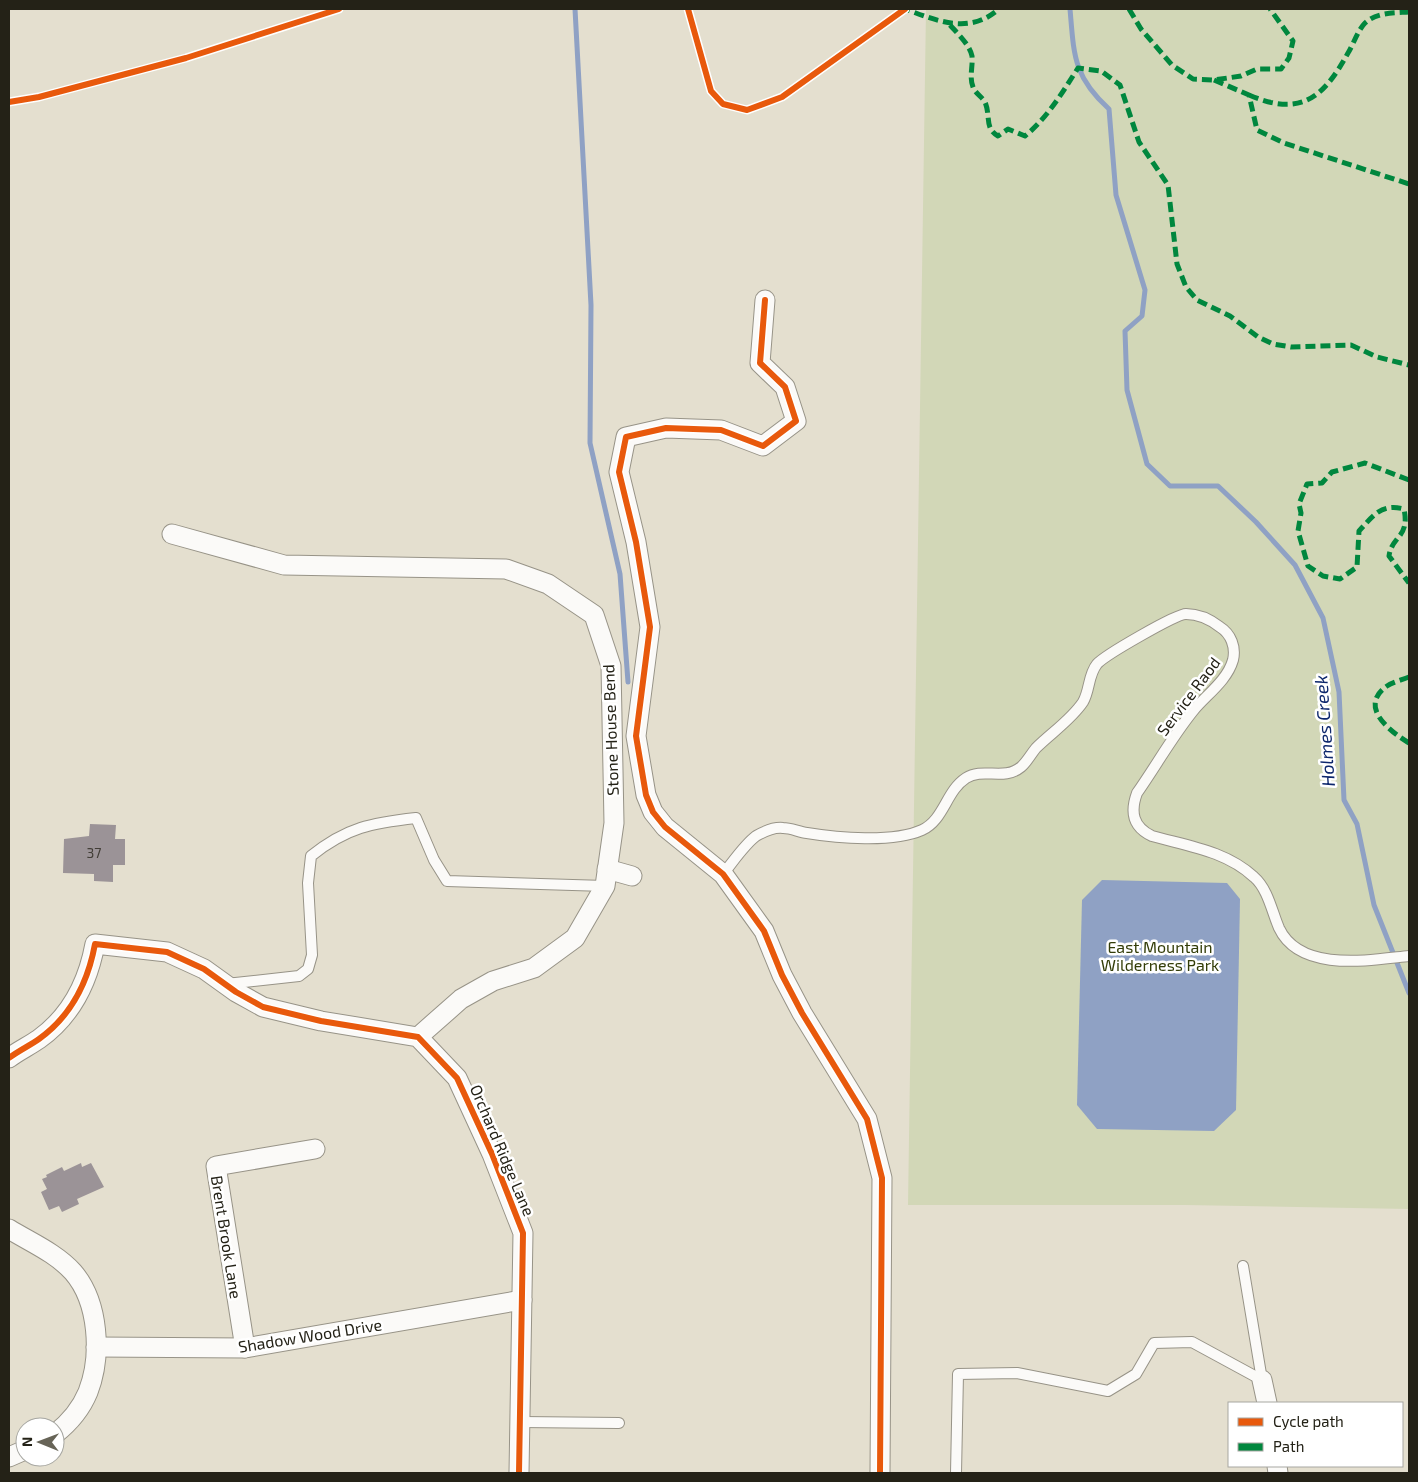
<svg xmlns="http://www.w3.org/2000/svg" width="1418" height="1482" font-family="'Exo 2',sans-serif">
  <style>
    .green { fill: #d2d7b7 }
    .water { fill: #8fa1c4 }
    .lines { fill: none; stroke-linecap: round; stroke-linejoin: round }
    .stream { stroke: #8fa1c4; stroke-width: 5 }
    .building { fill: #9b9397 }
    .service-casing { stroke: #979387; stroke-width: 12 }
    .minor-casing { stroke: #979387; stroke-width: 21 }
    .service { stroke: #fbfaf8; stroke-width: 10 }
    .minor { stroke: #fbfaf8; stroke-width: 19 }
    .quiet { stroke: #00873e; stroke-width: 5; stroke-dasharray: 10 5; stroke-linecap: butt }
    .cycleway-casing { stroke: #fff; stroke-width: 9 }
    .cycleway { stroke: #e8590c; stroke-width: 6 }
    .labels { text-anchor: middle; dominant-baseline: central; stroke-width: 5; stroke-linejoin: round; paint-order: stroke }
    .number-label { font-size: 14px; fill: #423e37 }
    .street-label { font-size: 16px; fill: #242217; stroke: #fff }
    .park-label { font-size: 16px; fill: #333d08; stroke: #fff }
    .water-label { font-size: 18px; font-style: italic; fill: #0d276c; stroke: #fff }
  </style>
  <rect width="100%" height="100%" fill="#e4dfcf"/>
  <path class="green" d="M926,9H1409V1209L1185,1205H908Z"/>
  <path class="water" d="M1102,880L1227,883L1240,899L1236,1110L1214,1131L1097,1129L1077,1105L1082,900Z"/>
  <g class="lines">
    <g class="stream">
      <path d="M575,9L591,305L590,443L620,574L628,682"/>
      <path d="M1070,9C1074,55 1073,76 1109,109L1116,195L1145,290L1142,316L1125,331L1127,390L1147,464L1170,486H1218L1256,522L1295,565L1323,618L1339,692L1344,800L1357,824L1374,905L1409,993"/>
    </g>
  </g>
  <g class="building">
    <path d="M90,824L116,825L115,839H125V865H113V882L94,881V874L63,873L64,839L89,836Z"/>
    <path d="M81,1163L82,1167L91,1163L104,1187L77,1199L79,1204L62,1212L59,1206L49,1210L41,1192L47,1189L42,1179L47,1177L46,1175L62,1167L64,1171Z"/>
  </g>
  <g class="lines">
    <g class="service-casing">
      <g id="service">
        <path d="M723,874C733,862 744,845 756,836C763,832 774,827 783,828C791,828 799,832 807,833C837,838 893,843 922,830C944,820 946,791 966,778C983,767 1004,781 1021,767C1027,762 1031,754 1036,748C1051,733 1071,720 1083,702C1090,690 1088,675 1097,664C1105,655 1176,614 1186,614C1199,614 1211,620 1220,627C1231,634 1236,647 1233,660C1227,681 1206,695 1193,711C1172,737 1156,766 1137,793C1130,812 1133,827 1152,836C1188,846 1226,851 1254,877C1268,889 1272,912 1279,928C1300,973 1370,960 1409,956"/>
        <path d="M226,984L299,976L308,969L312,955L308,883L311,856C347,827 372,823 416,818L434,860L447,881L605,886"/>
        <path d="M1243,1266L1262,1380"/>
        <path d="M521,1422L619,1423"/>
        <path d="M956,1473L958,1374L1017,1373L1108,1391L1136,1374L1154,1343L1192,1342L1262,1380"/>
      </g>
    </g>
    <g class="minor-casing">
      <g id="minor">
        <path d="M765,300L760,363L785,387L796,421L763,446L721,430L666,428L626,437L619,472L636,542L650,627L636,736L646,795L653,812L665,827L723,874L764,931L782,975L802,1013L867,1119L882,1178L880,1473"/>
        <path d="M172,534L284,565L506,569L548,584L594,615L611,666L614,823L605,886L575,938L534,968L493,981L461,999L418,1037"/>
        <path d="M607,869L632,876"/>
        <path d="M9,1058C18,1051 29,1046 39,1039C71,1016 88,982 95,944L167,952L204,969L236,992L263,1007L321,1021L418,1037L457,1078L492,1154L523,1233L519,1473"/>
        <path d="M9,1229C30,1242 56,1253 73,1272C99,1302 102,1356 88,1392C81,1409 69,1423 55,1434"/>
        <path d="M96,1347L245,1348L522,1300"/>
        <path d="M245,1348L216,1166L315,1149"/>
        <path d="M1262,1380L1267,1403"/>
        <path d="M9,1457L25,1450"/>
        <path d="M1277,1466L1278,1473"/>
      </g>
    </g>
    <use href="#service" class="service"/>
    <use href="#minor" class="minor"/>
    <g class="quiet">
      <path d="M1129,9L1141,29L1172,65L1193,79L1214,80L1241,76L1257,69H1281L1289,58L1293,41L1270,9"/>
      <path d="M901,12L905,9C938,21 969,35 999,9"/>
      <path d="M950,25C957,33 970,45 972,56C973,67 969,77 973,87C975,93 982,97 985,102C991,116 984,128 998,136L1008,129L1025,136C1048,117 1062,93 1078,68L1101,71L1120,85L1139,142L1168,185L1177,264L1186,287L1197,300L1230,316L1258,337L1273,344L1291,347L1351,345L1377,357L1409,365"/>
      <path d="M1214,80L1249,95L1257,130L1284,143L1409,184"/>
      <path d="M1249,95C1300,117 1323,99 1348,53C1353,45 1358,30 1365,23C1377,12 1394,13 1409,12"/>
      <path d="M1409,480L1365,463L1332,472L1322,483L1307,484L1299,504L1301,513L1298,531L1308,566L1323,576L1340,579L1357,567L1359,531C1373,516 1381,503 1404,509C1410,538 1392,535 1389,556L1409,583"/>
      <path d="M1409,677C1402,680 1393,682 1387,686C1357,707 1391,732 1409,743"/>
    </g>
    <g class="cycleway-casing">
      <g id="cycleway">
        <path d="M688,9L711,91L723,104L747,110L782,97L905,9"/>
        <path d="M9,102L39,97L186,58L339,9"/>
        <path d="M765,300L760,363L785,387L796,421L763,446L721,430L666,428L626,437L619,472L636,542L650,627L636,736L646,795L653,812L665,827L723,874L764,931L782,975L802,1013L867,1119L882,1178L880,1473"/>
        <path d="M9,1058C18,1051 29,1046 39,1039C71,1016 88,982 95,944L167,952L204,969L236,992L263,1007L321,1021L418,1037L457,1078L492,1154L523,1233L519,1473"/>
      </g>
    </g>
    <use href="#cycleway" class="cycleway"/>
  </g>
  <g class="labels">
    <g class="number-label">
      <text x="94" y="852">37</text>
    </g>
    <g class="street-label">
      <text transform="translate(1188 696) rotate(-53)">Service Raod</text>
      <text transform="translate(610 730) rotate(-92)">Stone House Bend</text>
      <text transform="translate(503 1150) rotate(67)">Orchard Ridge Lane</text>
      <text transform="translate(227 1237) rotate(81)">Brent Brook Lane</text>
      <text transform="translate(310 1335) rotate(-9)">Shadow Wood Drive</text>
    </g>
    <g class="park-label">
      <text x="1160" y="946">East Mountain<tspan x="1160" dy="18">Wilderness Park</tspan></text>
    </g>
    <g class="water-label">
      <text transform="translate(1324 731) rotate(-94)">Holmes Creek</text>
    </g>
  </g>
  <rect width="1418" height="1482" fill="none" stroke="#242217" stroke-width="20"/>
  <rect x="1228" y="1402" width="175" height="65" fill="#ffffff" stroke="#a7a7a2"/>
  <rect x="1238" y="1418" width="25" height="8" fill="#e8590c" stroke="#a7a7a2"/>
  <text x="1273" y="1427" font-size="15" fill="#242217">Cycle path</text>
  <rect x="1238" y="1443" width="25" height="8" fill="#00873e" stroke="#a7a7a2"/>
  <text x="1273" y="1452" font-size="15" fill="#242217">Path</text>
  <g transform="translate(40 1442) rotate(271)"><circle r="24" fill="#ffffff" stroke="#a7a7a2"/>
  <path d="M0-4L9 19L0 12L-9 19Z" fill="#676457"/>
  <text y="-8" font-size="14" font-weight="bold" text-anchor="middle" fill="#242217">N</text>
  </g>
</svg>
